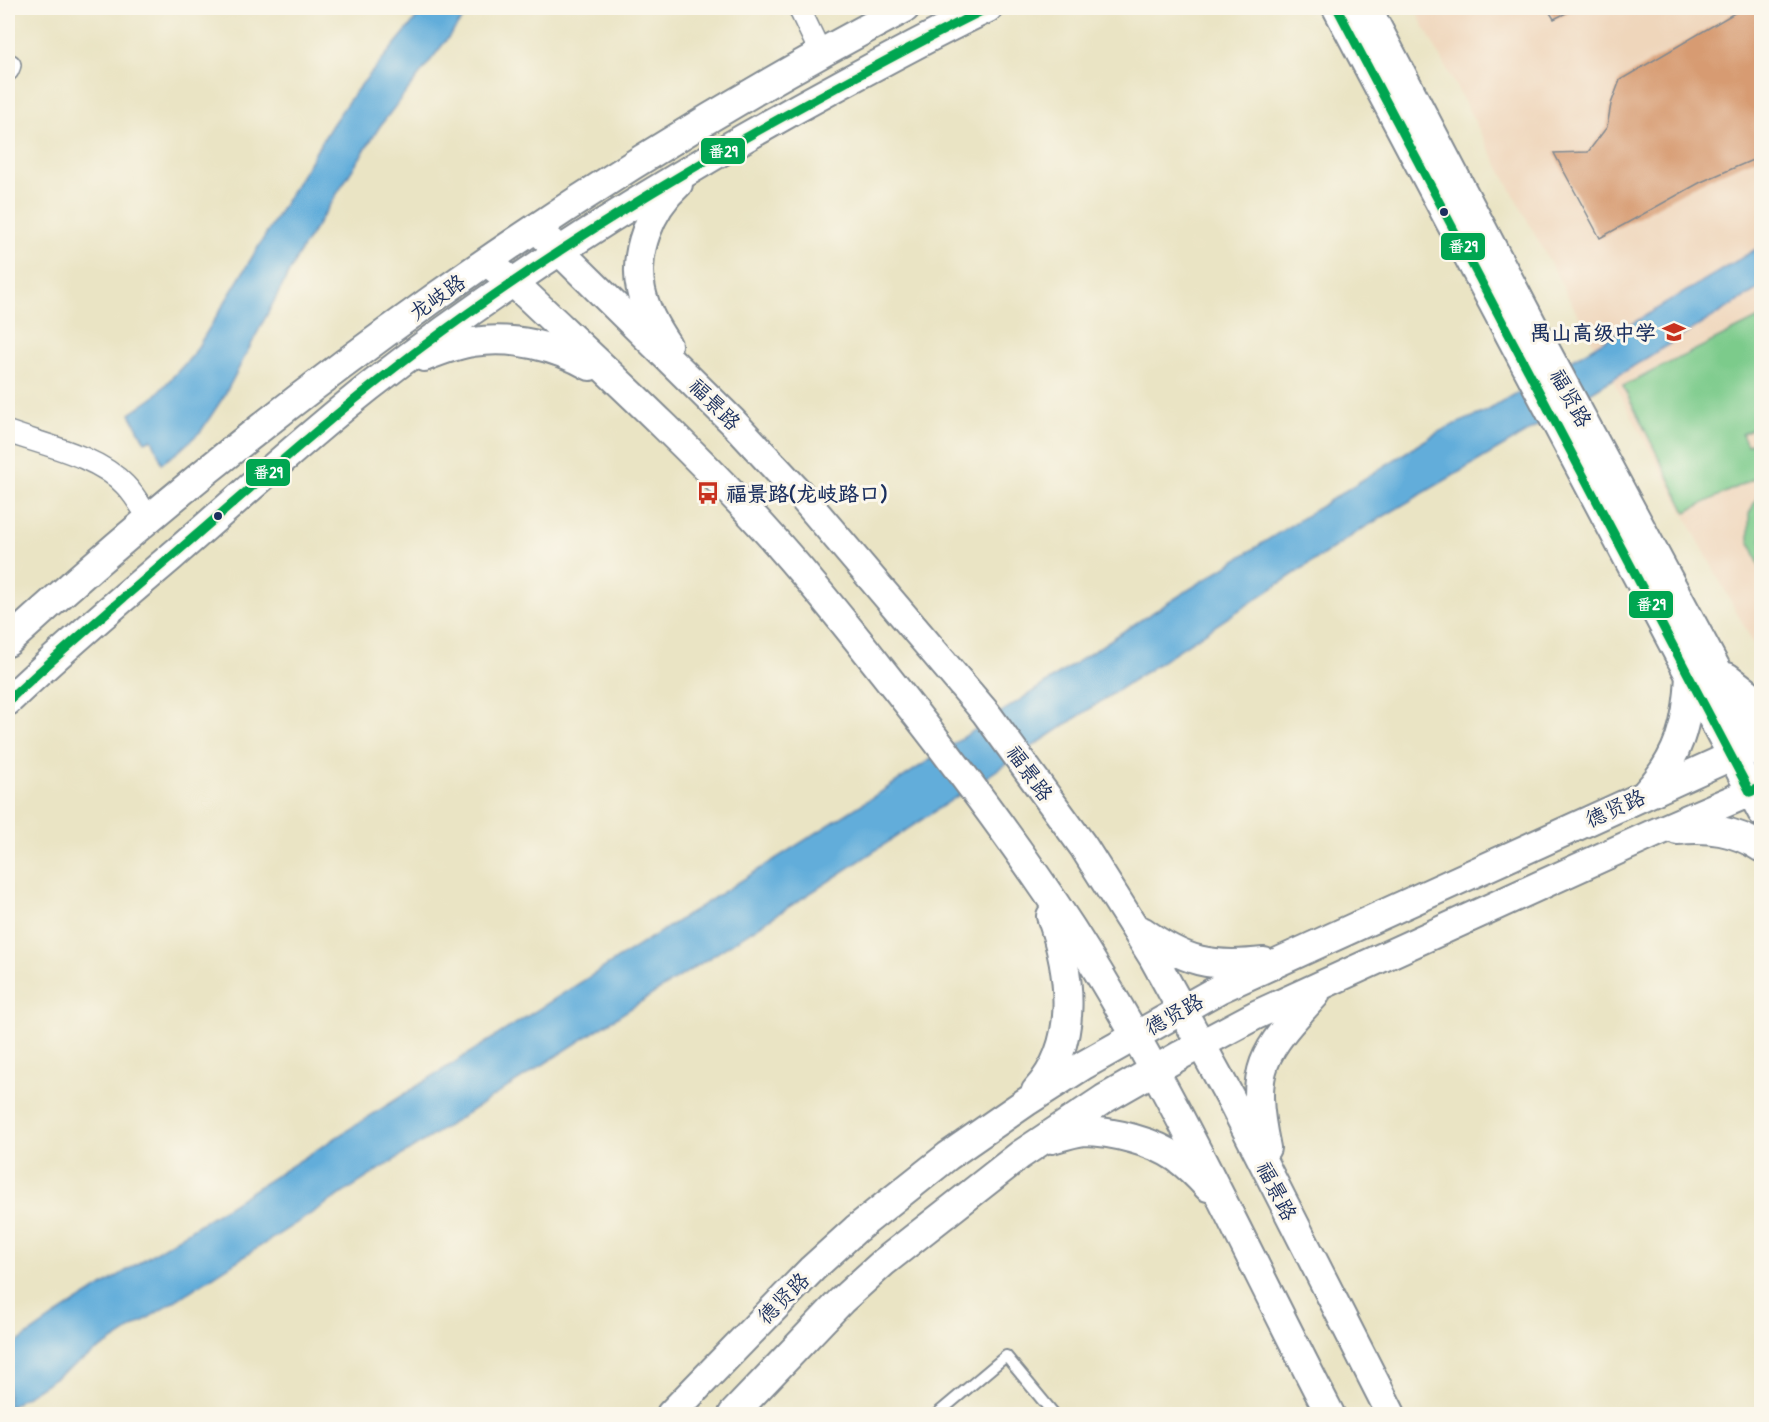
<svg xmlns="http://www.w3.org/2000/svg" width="1769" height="1422" font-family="'Patrick Hand','LXGW WenKai TC',sans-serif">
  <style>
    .built { fill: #efd6bb }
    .green { fill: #7bcb8b; stroke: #4b7d74; stroke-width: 1.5 }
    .water { fill: #62adda; stroke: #3e6e9c; stroke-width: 1.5 }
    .building { fill: #d79b72 }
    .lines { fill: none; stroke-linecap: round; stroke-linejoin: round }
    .lane-casing { stroke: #828a91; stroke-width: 14 }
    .street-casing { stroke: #828a91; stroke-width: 24 }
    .secondary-casing { stroke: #828a91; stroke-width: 32 }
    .lane { stroke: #fff; stroke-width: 10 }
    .street { stroke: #fff; stroke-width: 21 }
    .secondary { stroke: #fff; stroke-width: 28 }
    .bus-1-casing { stroke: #fbf7ec; stroke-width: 14 }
    .bus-1 { stroke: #00a651; stroke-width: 9 }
    .bus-dot { fill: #1b2f5e; stroke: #fbf7ec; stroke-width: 2 }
    .labels { text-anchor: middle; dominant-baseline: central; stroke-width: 6; stroke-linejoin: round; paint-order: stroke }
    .street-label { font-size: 21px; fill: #1b2f5e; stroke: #fbf7ec }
    .poi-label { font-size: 21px; font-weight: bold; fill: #1b2f5e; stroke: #fbf7ec; text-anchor: end }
    .line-badge { stroke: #fbf7ec; stroke-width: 2 }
    .badge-label { font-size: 16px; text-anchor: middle; font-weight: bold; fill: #fff }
  </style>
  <rect width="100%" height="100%" fill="#fbf7ec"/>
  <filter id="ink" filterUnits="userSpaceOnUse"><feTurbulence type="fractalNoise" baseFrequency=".0167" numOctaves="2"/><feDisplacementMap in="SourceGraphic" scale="12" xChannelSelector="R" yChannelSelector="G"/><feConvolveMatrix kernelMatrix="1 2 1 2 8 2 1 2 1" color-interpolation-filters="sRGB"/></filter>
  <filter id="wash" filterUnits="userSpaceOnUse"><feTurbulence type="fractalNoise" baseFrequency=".008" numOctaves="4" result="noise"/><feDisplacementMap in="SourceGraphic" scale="24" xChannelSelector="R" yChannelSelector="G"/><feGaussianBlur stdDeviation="1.35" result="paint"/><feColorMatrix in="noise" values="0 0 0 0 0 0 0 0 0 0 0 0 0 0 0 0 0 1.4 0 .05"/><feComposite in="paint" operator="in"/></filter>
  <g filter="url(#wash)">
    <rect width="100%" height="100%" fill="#eae4c4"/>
    <path class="built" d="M1414,8H1761V657L1760,656Z"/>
    <g class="green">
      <path d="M1761,317V424L1742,434L1747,445L1761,439V475L1686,512L1623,386Z"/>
      <path d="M1761,476L1762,570H1761L1749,540V514L1757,497Z"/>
    </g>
    <g class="water">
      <path d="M425,8H471L380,126L300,252L224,396L201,431L178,452L162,463L152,439L145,442L130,414L153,398L193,355L332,125L352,96Z"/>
      <path d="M1761,246V287L1524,434L1362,529L826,883L8,1408V1349L61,1312L884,790L1133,625L1435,434C1452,424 1470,419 1487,411Z"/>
    </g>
    <g id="blocks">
      <g class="building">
        <path d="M1547,8H1576L1554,19Z"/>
        <path d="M1743,8H1762V156L1701,182L1600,238L1554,153L1588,152L1607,127L1611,104L1620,80Z"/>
      </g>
    </g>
  </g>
  <g filter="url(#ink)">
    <use href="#blocks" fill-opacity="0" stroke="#828a91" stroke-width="1.5"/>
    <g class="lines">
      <g class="lane-casing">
        <path id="lane" d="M937,1414L1006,1356L1054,1414"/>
      </g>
      <g class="street-casing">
        <g id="street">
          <path d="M799,8L821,54"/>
          <path d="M8,70L10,65"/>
          <path d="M8,432C44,445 98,456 125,485C135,495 142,508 149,519"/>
        </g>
      </g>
      <g class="secondary-casing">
        <g id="secondary">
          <path d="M1337,8L1762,812"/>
          <path d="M1367,8L1546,351L1762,754"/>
          <path d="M536,228L732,421L799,493L986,713L1083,846L1153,957L1231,1099L1391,1414"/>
          <path d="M487,262L514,283C597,362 683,440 761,525C804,572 844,622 883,672C949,755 1013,839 1071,928C1170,1083 1246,1252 1330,1414"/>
          <path d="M667,345C656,329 645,310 641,290C633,253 650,209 678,184"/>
          <path d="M424,357C439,351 456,344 473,342C512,336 556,346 590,366"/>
          <path d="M8,642C276,397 583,177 905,8"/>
          <path d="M1727,677L1762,704"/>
          <path d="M8,701C60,651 116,604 171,557C237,500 301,441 369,387C515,273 675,174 838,86C888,59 937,32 988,8"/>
          <path d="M1647,792C1679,757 1688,723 1690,676"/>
          <path d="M1677,830C1708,827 1735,830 1762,848"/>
          <path d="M1142,931C1186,962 1210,968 1264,962"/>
          <path d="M1036,1091C1080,1043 1071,973 1051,916"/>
          <path d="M1052,1139C1062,1136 1074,1132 1084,1131C1111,1131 1155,1142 1177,1158C1188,1166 1199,1177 1208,1187"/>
          <path d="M1266,1148C1249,1068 1262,1053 1315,995"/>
          <path d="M671,1414L812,1269L856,1229L948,1156L1026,1102L1084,1065L1219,989L1762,742"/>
          <path d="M733,1414L841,1301L884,1262L1020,1155L1104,1099L1181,1055L1256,1015L1655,833L1762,787"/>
        </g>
      </g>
      <use href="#lane" class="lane"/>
      <use href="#street" class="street"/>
      <use href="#secondary" class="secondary"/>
      <g class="bus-1-casing">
        <g id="bus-1">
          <path d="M1337,8L1750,792L1762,787"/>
          <path d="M8,701C68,644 132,591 194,537C269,472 343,406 422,347C543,256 673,177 806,104C866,71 926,38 988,8"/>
        </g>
      </g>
      <use href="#bus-1" class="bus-1"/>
    </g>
  </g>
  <defs>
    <g id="school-bare" transform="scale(1.8)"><path d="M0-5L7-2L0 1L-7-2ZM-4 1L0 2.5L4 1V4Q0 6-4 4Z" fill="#c8321e" stroke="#fbf7ec" stroke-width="2.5" paint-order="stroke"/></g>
    <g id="bus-bare" transform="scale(1.8)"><path d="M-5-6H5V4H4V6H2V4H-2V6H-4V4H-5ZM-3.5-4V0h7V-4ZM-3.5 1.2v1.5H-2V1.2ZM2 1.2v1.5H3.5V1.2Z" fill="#c8321e" stroke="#fbf7ec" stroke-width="2.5" paint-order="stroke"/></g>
  </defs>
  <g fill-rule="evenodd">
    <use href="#school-bare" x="1674" y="332"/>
    <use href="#bus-bare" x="708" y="493"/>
  </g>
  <g class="bus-dot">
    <circle cx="1444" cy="212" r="5"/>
    <circle cx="218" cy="516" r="5"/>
  </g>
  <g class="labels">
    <g class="street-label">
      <text transform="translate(437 297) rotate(-35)">龙岐路</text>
      <text transform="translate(1571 398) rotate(61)">福贤路</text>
      <text transform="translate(715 404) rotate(45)">福景路</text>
      <text transform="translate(1030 773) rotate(54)">福景路</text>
      <text transform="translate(1615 808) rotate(-24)">德贤路</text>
      <text transform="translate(1174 1014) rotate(-29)">德贤路</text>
      <text transform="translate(1277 1191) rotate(63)">福景路</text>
      <text transform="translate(783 1298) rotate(-45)">德贤路</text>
    </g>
    <g class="poi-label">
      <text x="1656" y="332">禺山高级中学</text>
      <text x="726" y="493" text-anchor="start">福景路(龙岐路口)</text>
    </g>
  </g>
  <g class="line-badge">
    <rect x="700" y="137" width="46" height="28" rx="6" fill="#00a651"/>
    <rect x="1440" y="232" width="46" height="29" rx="6" fill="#00a651"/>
    <rect x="245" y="458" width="46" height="29" rx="6" fill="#00a651"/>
    <rect x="1628" y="590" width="46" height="29" rx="6" fill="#00a651"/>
  </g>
  <g class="badge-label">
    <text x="723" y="157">番29</text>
    <text x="1463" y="252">番29</text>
    <text x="268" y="478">番29</text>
    <text x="1651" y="610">番29</text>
  </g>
  <rect width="1769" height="1422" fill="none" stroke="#fbf7ec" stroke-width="30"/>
</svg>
